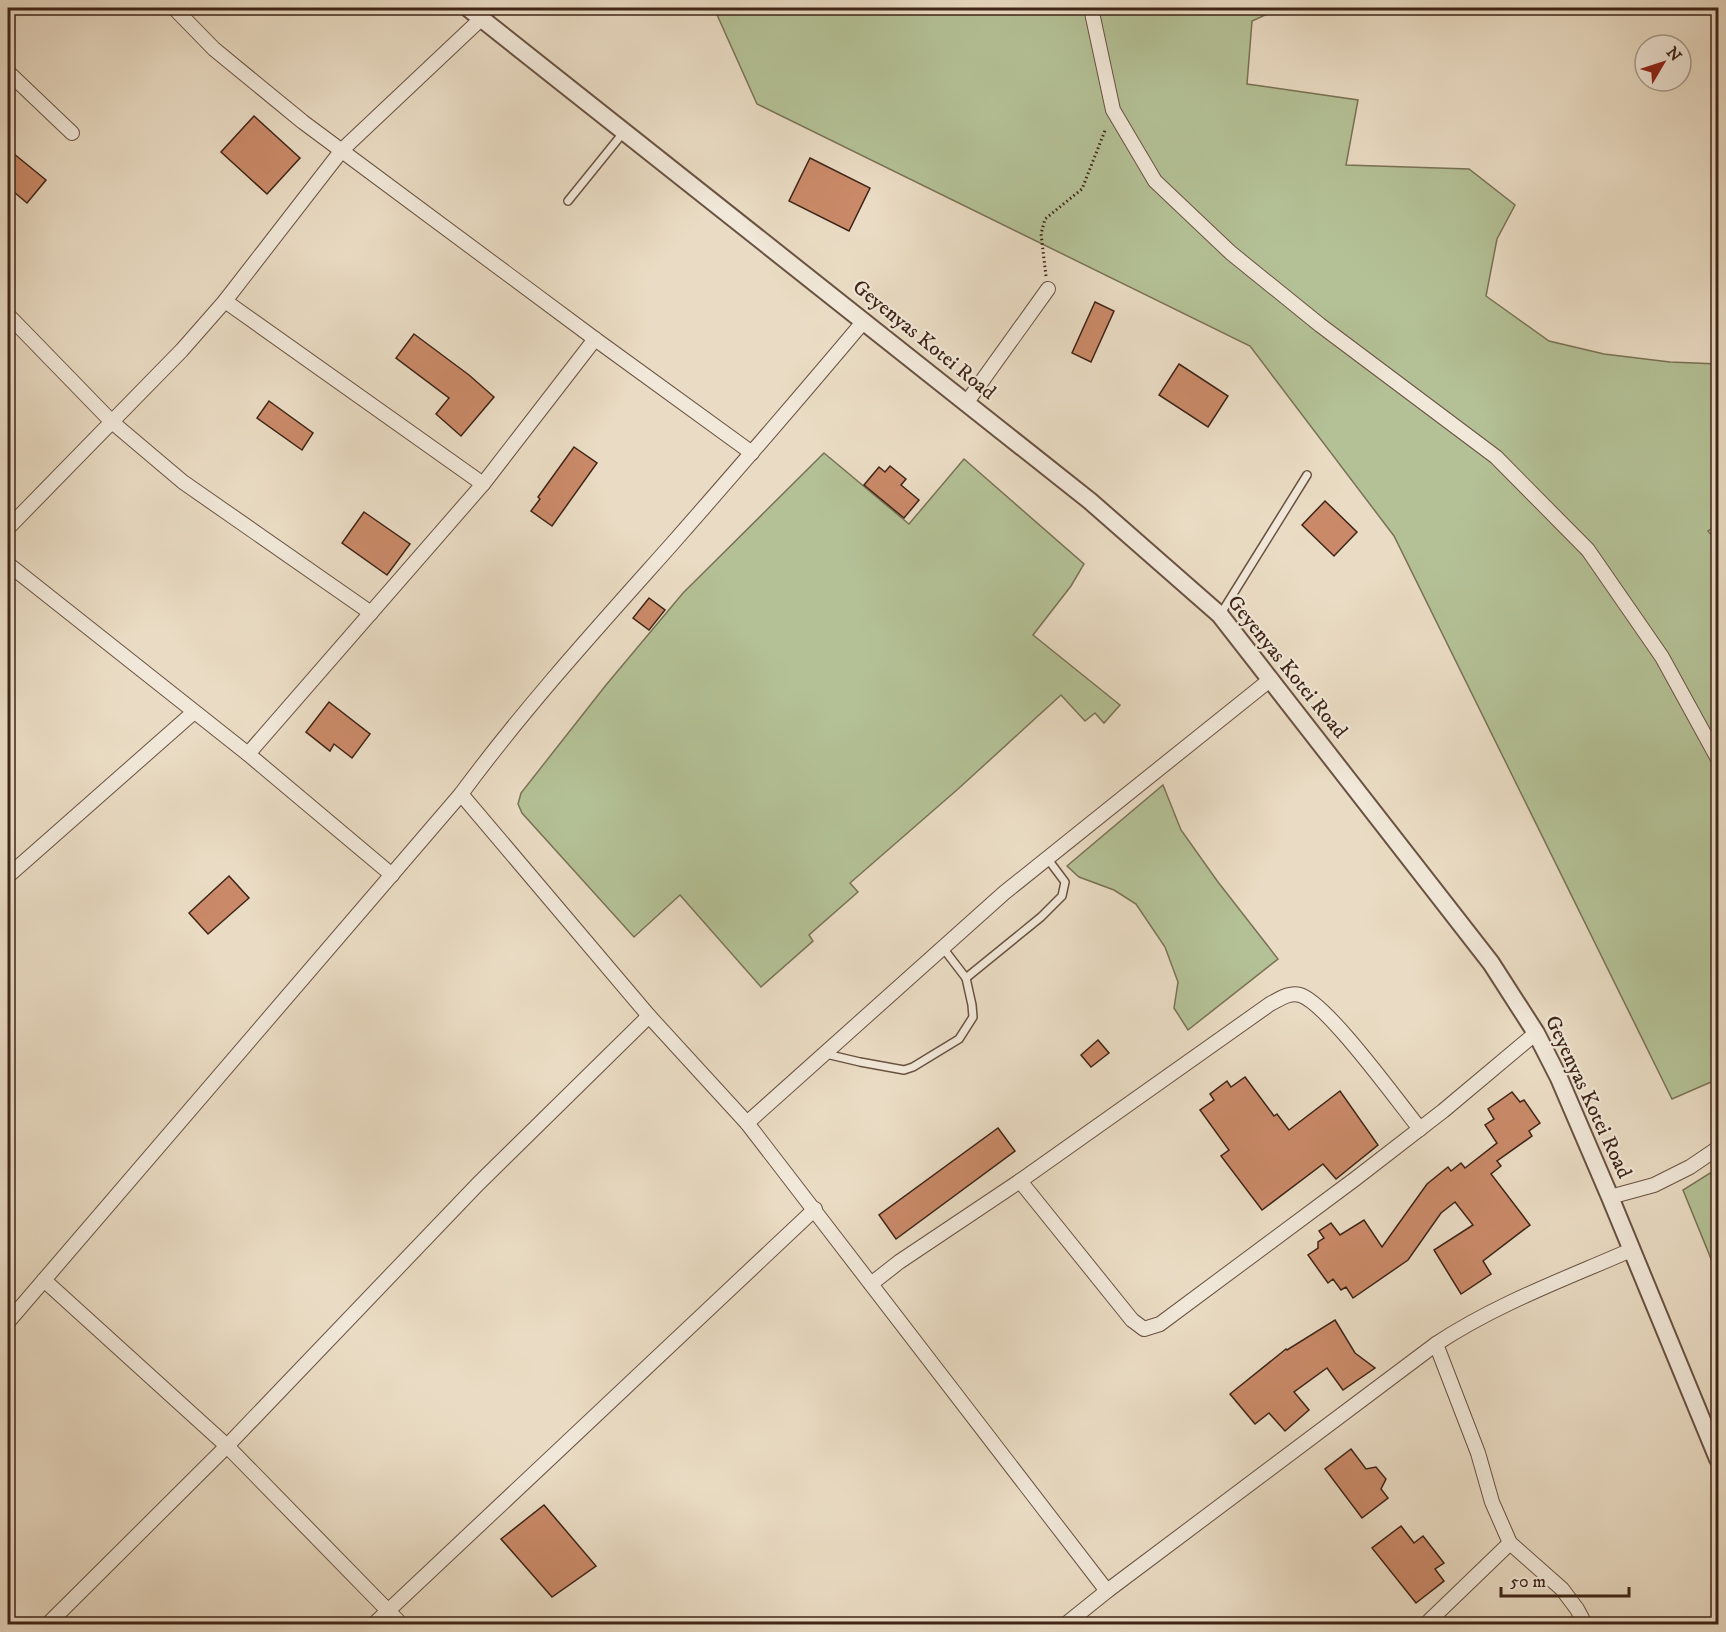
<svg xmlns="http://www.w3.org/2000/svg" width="1726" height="1632" font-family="'IM FELL DW Pica',serif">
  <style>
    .green { fill: #b4c196; stroke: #7a7256; stroke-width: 1.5 }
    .building { fill: #ca8a69; stroke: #3f2417; stroke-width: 1.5 }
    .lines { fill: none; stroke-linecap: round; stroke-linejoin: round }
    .service-casing { stroke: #6a5242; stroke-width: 10 }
    .minor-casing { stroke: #6a5242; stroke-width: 16 }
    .tertiary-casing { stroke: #6a5242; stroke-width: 20 }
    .path { stroke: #3f2417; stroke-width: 3; stroke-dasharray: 1.5 3; stroke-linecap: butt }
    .service { stroke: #f1e8d9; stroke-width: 7 }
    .minor { stroke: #f1e8d9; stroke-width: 14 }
    .tertiary { stroke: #f1e8d9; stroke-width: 16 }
    .labels { text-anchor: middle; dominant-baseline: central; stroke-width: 4.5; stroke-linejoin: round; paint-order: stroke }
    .street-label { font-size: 21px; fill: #3f2417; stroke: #f1e8d9 }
  </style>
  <rect width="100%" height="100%" fill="#eadcc4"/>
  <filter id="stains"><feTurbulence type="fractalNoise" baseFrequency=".00333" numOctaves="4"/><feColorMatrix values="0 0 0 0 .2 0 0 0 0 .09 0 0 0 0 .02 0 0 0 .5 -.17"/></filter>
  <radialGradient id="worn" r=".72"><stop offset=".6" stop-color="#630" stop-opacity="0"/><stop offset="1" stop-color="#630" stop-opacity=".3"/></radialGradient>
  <g class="green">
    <path d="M714,8H1281L1252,21L1247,84L1358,100L1346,165L1469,169L1515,205L1497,239L1486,296L1549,341L1604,354L1670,362L1718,364V525L1708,531L1718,543V1079L1672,1099L1394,536L1250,346L757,104Z"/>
    <path d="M824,453L909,524L964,459L1084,564L1071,586L1033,635L1120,705L1104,723L1095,713L1085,721L1061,695L958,789L850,883L858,892L809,935L813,941L761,987L680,895L634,937L522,813L518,804L521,793L606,685L683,593Z"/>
    <path d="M1163,785L1181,830L1218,882L1278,959L1188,1030L1174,1008L1178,982L1165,947L1136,904L1114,890L1079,877L1067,866Z"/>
    <path d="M1718,1168V1276L1683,1190Z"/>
  </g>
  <g class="building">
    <path d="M254,116L300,158L267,194L221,152Z"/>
    <path d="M8,149L46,180L27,203L8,187Z"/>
    <path d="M810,158L870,188L849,231L789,201Z"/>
    <path d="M1095,302L1114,311L1091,362L1072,353Z"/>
    <path d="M414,334L469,375L494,397L461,436L436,414L449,398L396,358Z"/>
    <path d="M1179,364L1228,396L1208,427L1159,395Z"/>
    <path d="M269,401L313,433L302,450L257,418Z"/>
    <path d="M574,447L597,463L552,526L531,511L540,499L538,497Z"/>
    <path d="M890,466L906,479L901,485L919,500L904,518L864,485L879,467L885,472Z"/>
    <path d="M1325,501L1357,532L1334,556L1302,525Z"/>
    <path d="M364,512L410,544L387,575L342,543Z"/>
    <path d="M649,598L665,610L649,630L633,618Z"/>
    <path d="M329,702L370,734L352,758L334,744L330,751L306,732Z"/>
    <path d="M229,876L249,898L208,934L189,913Z"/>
    <path d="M1098,1040L1109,1053L1091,1067L1081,1055Z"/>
    <path d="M1245,1077L1274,1116L1277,1114L1289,1130L1340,1091L1378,1145L1336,1179L1323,1164L1262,1210L1221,1156L1229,1150L1200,1110L1214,1100L1210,1094L1227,1081L1231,1087Z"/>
    <path d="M1512,1092L1520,1102L1524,1100L1540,1123L1529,1131L1532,1136L1497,1161L1501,1166L1491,1174L1530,1225L1483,1261L1491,1274L1461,1294L1434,1250L1473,1225L1455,1202L1441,1213L1408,1260L1353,1298L1346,1287L1341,1290L1333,1279L1328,1283L1308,1255L1318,1248V1242L1324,1238L1319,1231L1331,1223L1340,1235L1364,1220L1382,1247L1427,1184L1448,1167L1451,1171L1461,1163L1465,1168L1497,1143L1485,1125L1494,1119L1488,1109Z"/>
    <path d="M998,1128L1015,1151L896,1239L879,1215Z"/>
    <path d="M1335,1320L1355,1353L1375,1368L1343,1390L1327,1368L1294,1392L1309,1410L1285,1431L1269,1413L1255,1424L1230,1394L1286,1349L1287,1350Z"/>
    <path d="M1351,1449L1366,1469L1376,1467L1386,1479L1381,1489L1388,1498L1362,1518L1325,1469Z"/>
    <path d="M544,1505L596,1566L552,1597L501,1539Z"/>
    <path d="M1401,1526L1414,1543L1423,1536L1444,1563L1435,1569L1444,1581L1416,1603L1372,1548Z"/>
  </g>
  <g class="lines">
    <g class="service-casing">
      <g id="service">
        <path d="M568,201L623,133"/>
        <path d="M1220,615L1307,475"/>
        <path d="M966,978L1041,917L1062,896L1065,882L1047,858"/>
        <path d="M826,1054L860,1062L904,1070L913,1067L959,1039L973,1017L972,1005L966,978L943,948"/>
      </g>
    </g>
    <g class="minor-casing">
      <g id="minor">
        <path d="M174,8L214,49L303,122L595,339L752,453"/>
        <path d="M1091,8L1113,110L1155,181L1231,253L1320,325L1496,457L1588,550L1662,657L1718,759"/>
        <path d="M8,72L72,133"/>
        <path d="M225,301L483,484"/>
        <path d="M8,315L112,422L183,482L371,613"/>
        <path d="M967,402L1048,289"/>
        <path d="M8,528L182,350L225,301L342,150L482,18"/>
        <path d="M8,564L248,754L392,875"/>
        <path d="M248,754L483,484L595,339"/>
        <path d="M461,794L649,1016L747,1123L1107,1591"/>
        <path d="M8,876L194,712"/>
        <path d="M747,1123L1004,893L1271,679"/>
        <path d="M1020,1181L1132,1320L1144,1329L1160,1324L1355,1179L1443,1111L1536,1033"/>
        <path d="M1610,1197L1654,1185L1690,1167L1718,1148"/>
        <path d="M44,1280L227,1446L401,1624"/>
        <path d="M871,1284L899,1262L1020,1181L1270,1004C1280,999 1289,992 1300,995C1327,1003 1399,1103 1420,1129"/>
        <path d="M8,1322L461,794C526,706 599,626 672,544C737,470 801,396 864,321"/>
        <path d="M1436,1344L1478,1453L1492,1502L1510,1543L1562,1589L1577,1609L1585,1624"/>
        <path d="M48,1624L227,1446L478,1184L649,1016"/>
        <path d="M374,1624L815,1209"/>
        <path d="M1066,1624L1107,1591L1436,1344C1496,1304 1565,1279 1631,1250"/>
        <path d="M1426,1624L1510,1543"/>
      </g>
    </g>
    <g class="tertiary-casing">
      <path id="tertiary" d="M468,8L1090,501L1220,615L1491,963L1536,1033L1559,1078L1610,1197L1718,1459"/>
    </g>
    <path class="path" d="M1046,276L1041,234L1045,219L1082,189L1106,128"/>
    <use href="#service" class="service"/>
    <use href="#minor" class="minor"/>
    <use href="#tertiary" class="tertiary"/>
  </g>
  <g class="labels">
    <g class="street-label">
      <text transform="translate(924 340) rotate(39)">Geyenyas Kotei Road</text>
      <text transform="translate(1287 667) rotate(51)">Geyenyas Kotei Road</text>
      <text transform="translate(1588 1097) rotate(65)">Geyenyas Kotei Road</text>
    </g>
  </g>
  <rect width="1726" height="1632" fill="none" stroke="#eadcc4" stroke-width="30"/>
  <rect x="9" y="9" width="1708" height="1614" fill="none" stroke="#3f2417" stroke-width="3"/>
  <rect x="15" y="15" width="1696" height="1602" fill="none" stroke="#3f2417" stroke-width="1.5"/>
  <g transform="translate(1663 63) rotate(51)"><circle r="28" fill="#f1e8d9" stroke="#aa9a8b" stroke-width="1.5"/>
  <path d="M0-4.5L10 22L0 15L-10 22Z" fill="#8f2418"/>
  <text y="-9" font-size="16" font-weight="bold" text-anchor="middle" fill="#3f2417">N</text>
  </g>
  <path d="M1501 1587v9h128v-9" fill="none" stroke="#3f2417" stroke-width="3"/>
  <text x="1510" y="1587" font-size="18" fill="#3f2417" stroke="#f1e8d9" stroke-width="4.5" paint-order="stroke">50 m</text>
  <rect width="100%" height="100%" filter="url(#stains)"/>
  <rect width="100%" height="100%" fill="url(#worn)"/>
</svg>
